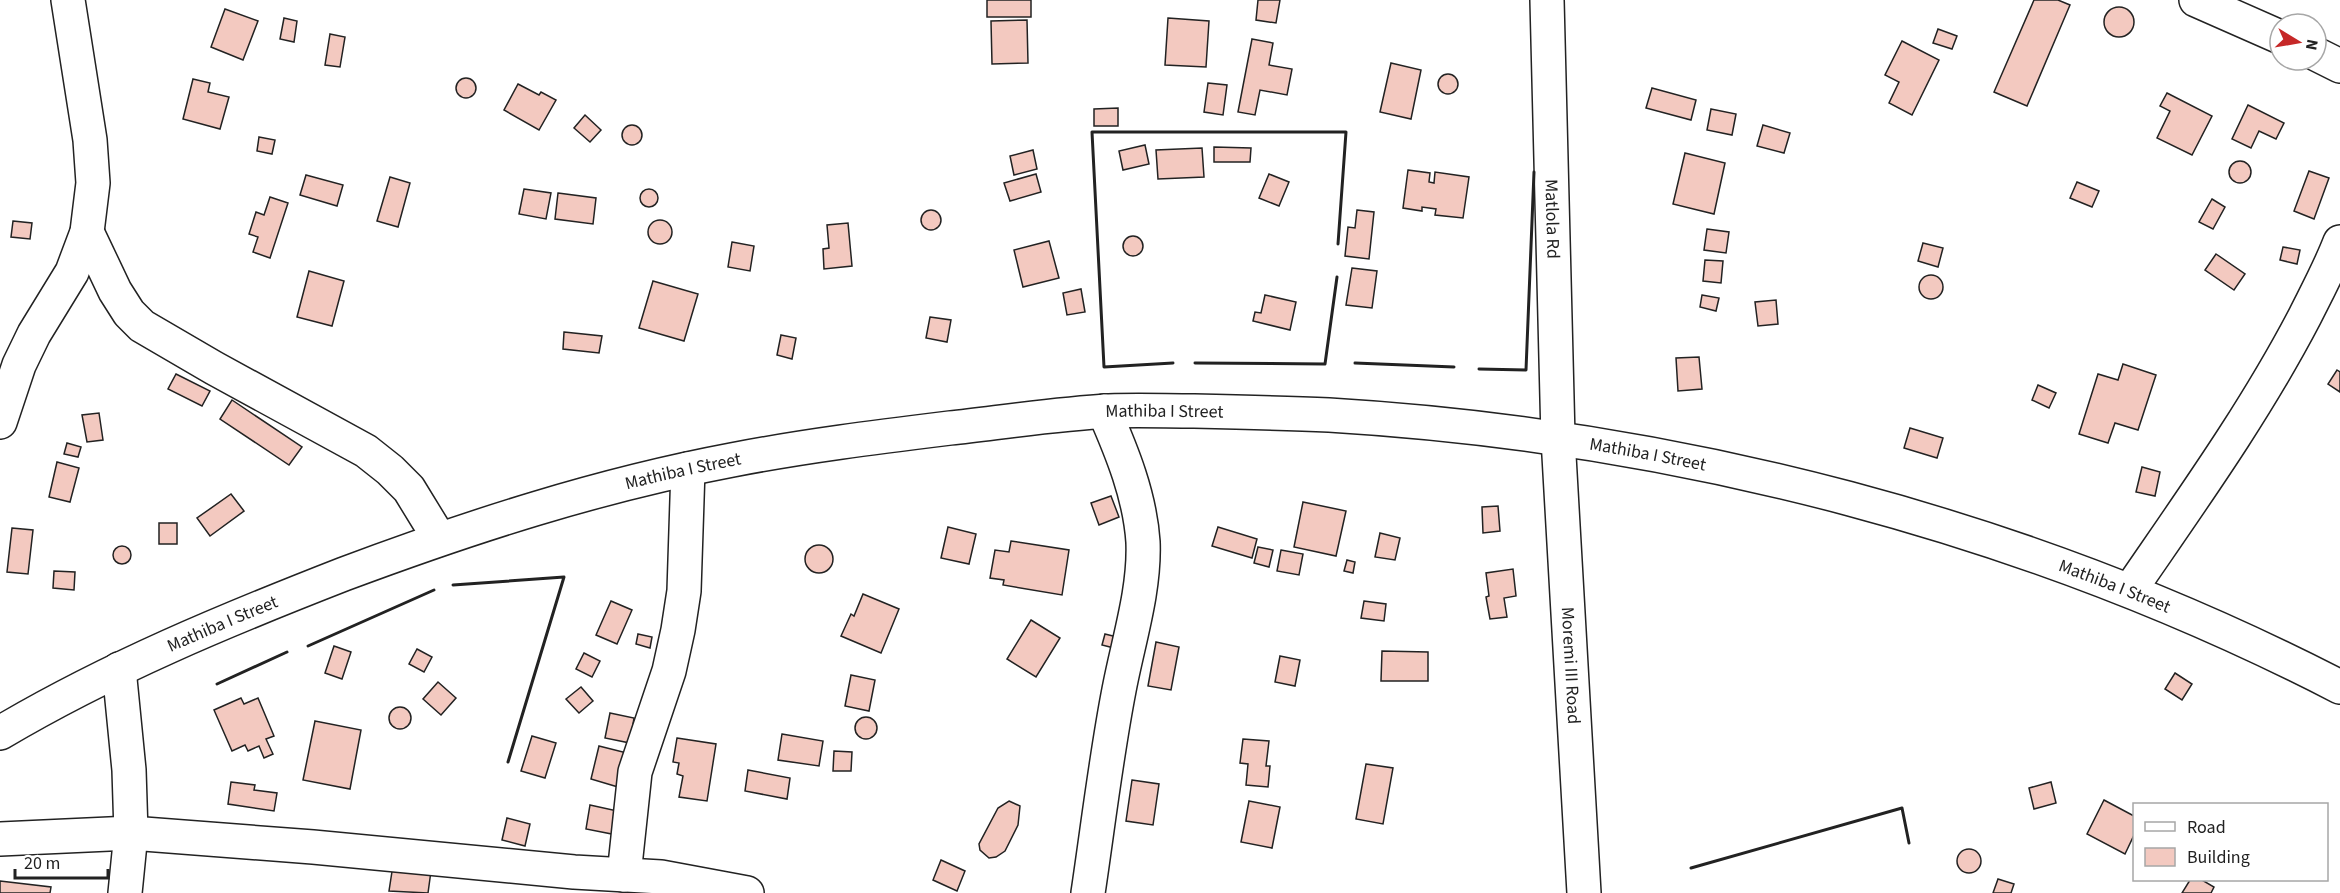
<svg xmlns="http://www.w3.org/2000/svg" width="2340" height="893" font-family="'Source Sans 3',sans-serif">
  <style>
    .building { fill: #f3c9c0; stroke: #222; stroke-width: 1.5 }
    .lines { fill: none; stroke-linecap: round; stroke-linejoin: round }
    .minor-casing { stroke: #222; stroke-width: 36 }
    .minor { stroke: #fff; stroke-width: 33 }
    .wall { stroke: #222; stroke-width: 3 }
    .labels { text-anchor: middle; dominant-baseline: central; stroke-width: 4.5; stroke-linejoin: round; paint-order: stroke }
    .street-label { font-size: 18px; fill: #222; stroke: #fff }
  </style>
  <rect width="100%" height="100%" fill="#fff"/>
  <g class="building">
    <rect x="987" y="0" width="44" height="17"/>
    <path d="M1258,0H1280L1276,23L1256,20Z"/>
    <path d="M2034,0H2058L2070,5L2027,106L1994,92Z"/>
    <circle cx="2119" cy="22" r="15"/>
    <path d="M225,9L258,21L243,60L211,47Z"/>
    <path d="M284,18L297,21L294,42L280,39Z"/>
    <path d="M1168,18L1209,21L1206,67L1165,65Z"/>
    <path d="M1027,20L1028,63L992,64L991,21Z"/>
    <path d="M1938,29L1957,36L1952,49L1933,43Z"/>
    <path d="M330,34L345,37L340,67L325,65Z"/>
    <path d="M1252,39L1273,43L1269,65L1292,69L1287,95L1260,90L1255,115L1238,112Z"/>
    <path d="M1902,41L1939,60L1912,115L1889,103L1899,82L1885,75Z"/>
    <path d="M1391,63L1421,70L1411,119L1380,112Z"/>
    <circle cx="1448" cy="84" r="10"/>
    <circle cx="466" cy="88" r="10"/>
    <path d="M193,79L210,83L208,92L229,97L220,129L183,119Z"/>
    <path d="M1208,83L1227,85L1223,115L1204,112Z"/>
    <path d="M518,84L539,95L541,92L556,100L539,130L504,110Z"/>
    <path d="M1652,88L1696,100L1691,120L1646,108Z"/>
    <path d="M2167,93L2212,116L2192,155L2157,138L2170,111L2160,106Z"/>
    <path d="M2248,105L2284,123L2276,139L2259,131L2251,148L2232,139Z"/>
    <path d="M1118,108V126H1094V109Z"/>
    <path d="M1711,109L1736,114L1732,135L1707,130Z"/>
    <path d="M585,115L601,130L590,142L574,128Z"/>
    <path d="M1763,125L1790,133L1784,153L1757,146Z"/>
    <circle cx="632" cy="135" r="10"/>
    <path d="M259,137L275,140L272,154L257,151Z"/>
    <path d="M1145,145L1149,164L1123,170L1119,151Z"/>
    <path d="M1214,147L1251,148L1250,162H1214Z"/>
    <path d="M1202,148L1204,177L1158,179L1156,150Z"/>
    <path d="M1033,150L1037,169L1014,175L1010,156Z"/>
    <path d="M1685,153L1725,163L1714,214L1673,204Z"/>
    <circle cx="2240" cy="172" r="11"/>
    <path d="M1408,170L1430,173L1429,182L1434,183L1435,172L1469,177L1463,218L1435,215L1436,209L1422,207V211L1403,208Z"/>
    <path d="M2309,171L2329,178L2314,219L2294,211Z"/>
    <path d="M1036,174L1041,192L1010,201L1004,183Z"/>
    <path d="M1269,174L1289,182L1279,206L1259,198Z"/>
    <path d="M306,175L343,185L337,206L300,195Z"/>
    <path d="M390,177L410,183L398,227L377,221Z"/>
    <path d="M2077,182L2099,191L2092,207L2070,198Z"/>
    <circle cx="649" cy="198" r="9"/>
    <path d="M524,189L551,193L546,219L519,214Z"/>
    <path d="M558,193L596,198L593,224L555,219Z"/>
    <path d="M270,197L288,203L270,258L253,252L258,237L249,234L256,212L264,215Z"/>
    <path d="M2212,199L2225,207L2213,229L2199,222Z"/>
    <circle cx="931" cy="220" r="10"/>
    <path d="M1357,210L1374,212L1369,259L1345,256L1348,227L1355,228Z"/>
    <circle cx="660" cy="232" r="12"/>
    <path d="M13,221L32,223L30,239L11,237Z"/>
    <path d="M848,223L852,266L824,269L823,249L829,248L827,225Z"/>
    <path d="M1707,229L1729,232L1726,253L1704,250Z"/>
    <circle cx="1133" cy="246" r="10"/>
    <path d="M1049,241L1059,278L1023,287L1014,250Z"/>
    <path d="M732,242L754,246L750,271L728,267Z"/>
    <path d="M1923,243L1943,248L1938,267L1918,261Z"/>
    <path d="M2283,247L2300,250L2297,264L2280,260Z"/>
    <path d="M2216,254L2245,274L2234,290L2205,270Z"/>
    <path d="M1705,260L1723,261L1721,283L1703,281Z"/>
    <path d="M1352,268L1377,271L1372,308L1346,305Z"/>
    <path d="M309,271L344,281L332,326L297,317Z"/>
    <circle cx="1931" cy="287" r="12"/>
    <path d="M653,281L698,294L684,341L639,328Z"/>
    <path d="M1081,289L1085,312L1067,315L1063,293Z"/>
    <path d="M1265,295L1296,302L1290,330L1253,321L1255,312L1261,313Z"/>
    <path d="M1702,295L1719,298L1716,311L1700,307Z"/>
    <path d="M1776,300L1778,324L1758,326L1755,302Z"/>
    <path d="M930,317L951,320L947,342L926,338Z"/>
    <path d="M564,332L602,336L599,353L563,349Z"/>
    <path d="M781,335L796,338L792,359L777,355Z"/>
    <path d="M1699,357L1702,389L1678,391L1676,358Z"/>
    <path d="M2123,364L2156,375L2138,430L2115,423L2108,443L2079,434L2098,374L2118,380Z"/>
    <path d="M2337,370L2340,372V392L2328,384Z"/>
    <path d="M176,374L210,391L202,406L168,389Z"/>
    <path d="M2038,385L2056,393L2049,408L2032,400Z"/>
    <path d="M232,400L302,447L289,465L220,419Z"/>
    <path d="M99,413L103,440L87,442L82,415Z"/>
    <path d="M1910,428L1943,438L1937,458L1904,448Z"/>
    <path d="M67,443L81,447L78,457L64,454Z"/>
    <path d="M57,462L79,468L70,502L49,497Z"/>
    <path d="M2142,467L2160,472L2155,496L2136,492Z"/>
    <path d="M231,494L244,511L210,536L197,518Z"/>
    <path d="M1111,496L1119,517L1099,525L1091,503Z"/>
    <path d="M1303,502L1346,511L1336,556L1294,547Z"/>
    <path d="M1498,506L1500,531L1483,533L1482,507Z"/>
    <rect x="159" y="523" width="18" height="21"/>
    <path d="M948,527L976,534L969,564L941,558Z"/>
    <path d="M1218,527L1257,539L1252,558L1212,546Z"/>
    <path d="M12,528L33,530L28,574L7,572Z"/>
    <path d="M1380,533L1400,538L1395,560L1375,557Z"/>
    <path d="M1011,541L1069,550L1062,595L1003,585L1004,580L990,578L995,550L1009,552Z"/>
    <circle cx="819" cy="559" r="14"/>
    <circle cx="122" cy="555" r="9"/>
    <path d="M1258,547L1273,550L1269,567L1254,563Z"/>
    <path d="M1281,550L1303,554L1299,575L1277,571Z"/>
    <path d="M1347,560L1355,562L1353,573L1344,571Z"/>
    <path d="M1513,569L1516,596L1504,598L1507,617L1490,619L1486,597L1489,596L1486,573Z"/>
    <path d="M54,571L75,572L74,590L53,588Z"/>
    <path d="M863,594L899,609L881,653L841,636L851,614L854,616Z"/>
    <path d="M611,601L632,610L617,644L596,635Z"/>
    <path d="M1364,601L1386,604L1384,621L1361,618Z"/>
    <path d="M1031,620L1060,638L1036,677L1007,659Z"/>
    <path d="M638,634L652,637L650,648L636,644Z"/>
    <path d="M1105,634L1121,638L1118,649L1102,645Z"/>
    <path d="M1156,642L1179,647L1171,690L1148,686Z"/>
    <path d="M334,646L351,652L342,679L325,673Z"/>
    <path d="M417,649L432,657L424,672L409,664Z"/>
    <path d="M1382,651L1428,652V681H1381Z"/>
    <path d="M584,653L600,661L592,677L576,669Z"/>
    <path d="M1280,656L1300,660L1295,686L1275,682Z"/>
    <path d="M2175,673L2192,684L2182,700L2165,689Z"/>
    <path d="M851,675L875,680L869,711L845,706Z"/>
    <path d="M438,682L456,698L441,715L423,699Z"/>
    <path d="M581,687L593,701L579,713L566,699Z"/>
    <path d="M241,698L244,704L258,698L274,736L266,739L273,754L264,758L259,746L248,751L245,745L232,751L214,710Z"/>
    <circle cx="400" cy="718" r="11"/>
    <path d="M610,713L634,718L630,743L605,738Z"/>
    <circle cx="866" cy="728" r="11"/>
    <path d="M315,721L361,730L350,789L303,780Z"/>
    <path d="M782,734L823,741L819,766L778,760Z"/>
    <path d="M532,736L556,743L545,778L521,771Z"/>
    <path d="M677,738L716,744L707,801L679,797L683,776L677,774L679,763L673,762Z"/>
    <path d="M1243,739L1269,741L1266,766H1270L1268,787L1246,785L1248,764L1240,763Z"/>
    <path d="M599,746L627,753L618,787L591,779Z"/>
    <path d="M834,751L852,752L851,771H833Z"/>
    <path d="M1366,764L1393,768L1383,824L1356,819Z"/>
    <path d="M748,770L790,778L787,799L745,791Z"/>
    <path d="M1132,780L1159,784L1153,825L1126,821Z"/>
    <path d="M231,782L255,785L254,790L277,793L274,811L228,804Z"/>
    <path d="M2051,782L2056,803L2034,809L2029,788Z"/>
    <path d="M2104,800L2134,816V835L2125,854L2087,834Z"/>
    <path d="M1009,801L1020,806L1018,825L1005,851L996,857L989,858L980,850L979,844L998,808Z"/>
    <path d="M1249,801L1280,807L1272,848L1241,842Z"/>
    <path d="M590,805L622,812L617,835L586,829Z"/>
    <path d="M507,818L530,824L525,846L502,840Z"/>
    <circle cx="1969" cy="861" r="12"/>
    <path d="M941,860L965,871L957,891L933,880Z"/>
    <path d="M393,865L431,871L428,893L389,891Z"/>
    <path d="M1998,879L2014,884L2011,893H1993Z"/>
    <path d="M2190,880H2202L2214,887L2211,893H2182Z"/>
    <path d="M0,881L51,887L50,893H0Z"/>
  </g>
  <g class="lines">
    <g class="minor-casing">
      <g id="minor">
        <path id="s1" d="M1547,0L1558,438L1584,893"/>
        <path d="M2196,0L2280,37"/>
        <path d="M2316,54L2340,66"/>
        <path d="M87,232L115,291L129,313L142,326L214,368L366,451L390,470L409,489L439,538"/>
        <path d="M0,422L19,365L34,334L72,272L87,232L93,183L90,140L68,0"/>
        <path d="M2130,590C2191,501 2255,412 2305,316C2317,292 2330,268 2340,242"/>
        <path d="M119,669L129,770L131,833L125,893"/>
        <path id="s2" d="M0,733C110,668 226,620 344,574C470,527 599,485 732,460C804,446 877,437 950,428C1003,422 1056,414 1109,411C1137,410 1166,411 1194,411C1239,412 1284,413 1329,415C1679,436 2028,526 2340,687"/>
        <path d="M0,839L131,833L313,847L574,872L661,877L747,893"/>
        <path d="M624,875L635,772L669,671L678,630L684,591L688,469"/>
        <path d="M1088,893C1098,826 1106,757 1119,690C1128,642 1145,591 1143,542C1140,496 1122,452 1104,411"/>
      </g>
    </g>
    <use href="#minor" class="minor"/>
    <g class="wall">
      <path d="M1173,363L1104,367L1092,132H1346L1338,244"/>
      <path d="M1195,363L1325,364L1337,277"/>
      <path d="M1355,363L1454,367"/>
      <path d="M1479,369L1526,370L1534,172"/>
      <path d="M453,585L564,577L508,762"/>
      <path d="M308,646L434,590"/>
      <path d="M217,684L287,652"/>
      <path d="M1691,868L1902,808L1909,843"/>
    </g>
  </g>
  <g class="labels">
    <g class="street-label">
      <text stroke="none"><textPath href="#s1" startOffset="219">Matlola Rd</textPath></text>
      <text stroke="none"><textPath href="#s2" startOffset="1220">Mathiba I Street</textPath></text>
      <text stroke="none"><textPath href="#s2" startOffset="1706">Mathiba I Street</textPath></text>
      <text stroke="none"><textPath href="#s2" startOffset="734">Mathiba I Street</textPath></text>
      <text stroke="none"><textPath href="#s2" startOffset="2192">Mathiba I Street</textPath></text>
      <text stroke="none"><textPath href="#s2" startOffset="248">Mathiba I Street</textPath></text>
      <text stroke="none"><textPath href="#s1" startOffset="666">Moremi III Road</textPath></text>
    </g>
  </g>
  <rect x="2133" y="803" width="195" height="78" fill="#ffffff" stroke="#a7a7a7" stroke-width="1.5"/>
  <rect x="2145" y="822" width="30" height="9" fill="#ffffff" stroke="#a7a7a7" stroke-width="1.5"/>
  <text x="2187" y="833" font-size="18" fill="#222222">Road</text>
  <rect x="2145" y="848" width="30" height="18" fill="#f3c9c0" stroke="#a7a7a7" stroke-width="1.5"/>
  <text x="2187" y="863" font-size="18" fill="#222222">Building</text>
  <g transform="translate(2298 42) rotate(101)"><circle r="28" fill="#ffffff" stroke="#a7a7a7" stroke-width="1.5"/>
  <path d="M0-4.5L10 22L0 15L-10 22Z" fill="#c62828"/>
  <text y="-9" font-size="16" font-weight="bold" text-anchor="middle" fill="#222222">N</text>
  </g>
  <path d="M15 869v9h93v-9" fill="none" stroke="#222222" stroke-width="3"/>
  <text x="24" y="869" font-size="18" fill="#222222" stroke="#ffffff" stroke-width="4.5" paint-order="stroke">20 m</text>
</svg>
